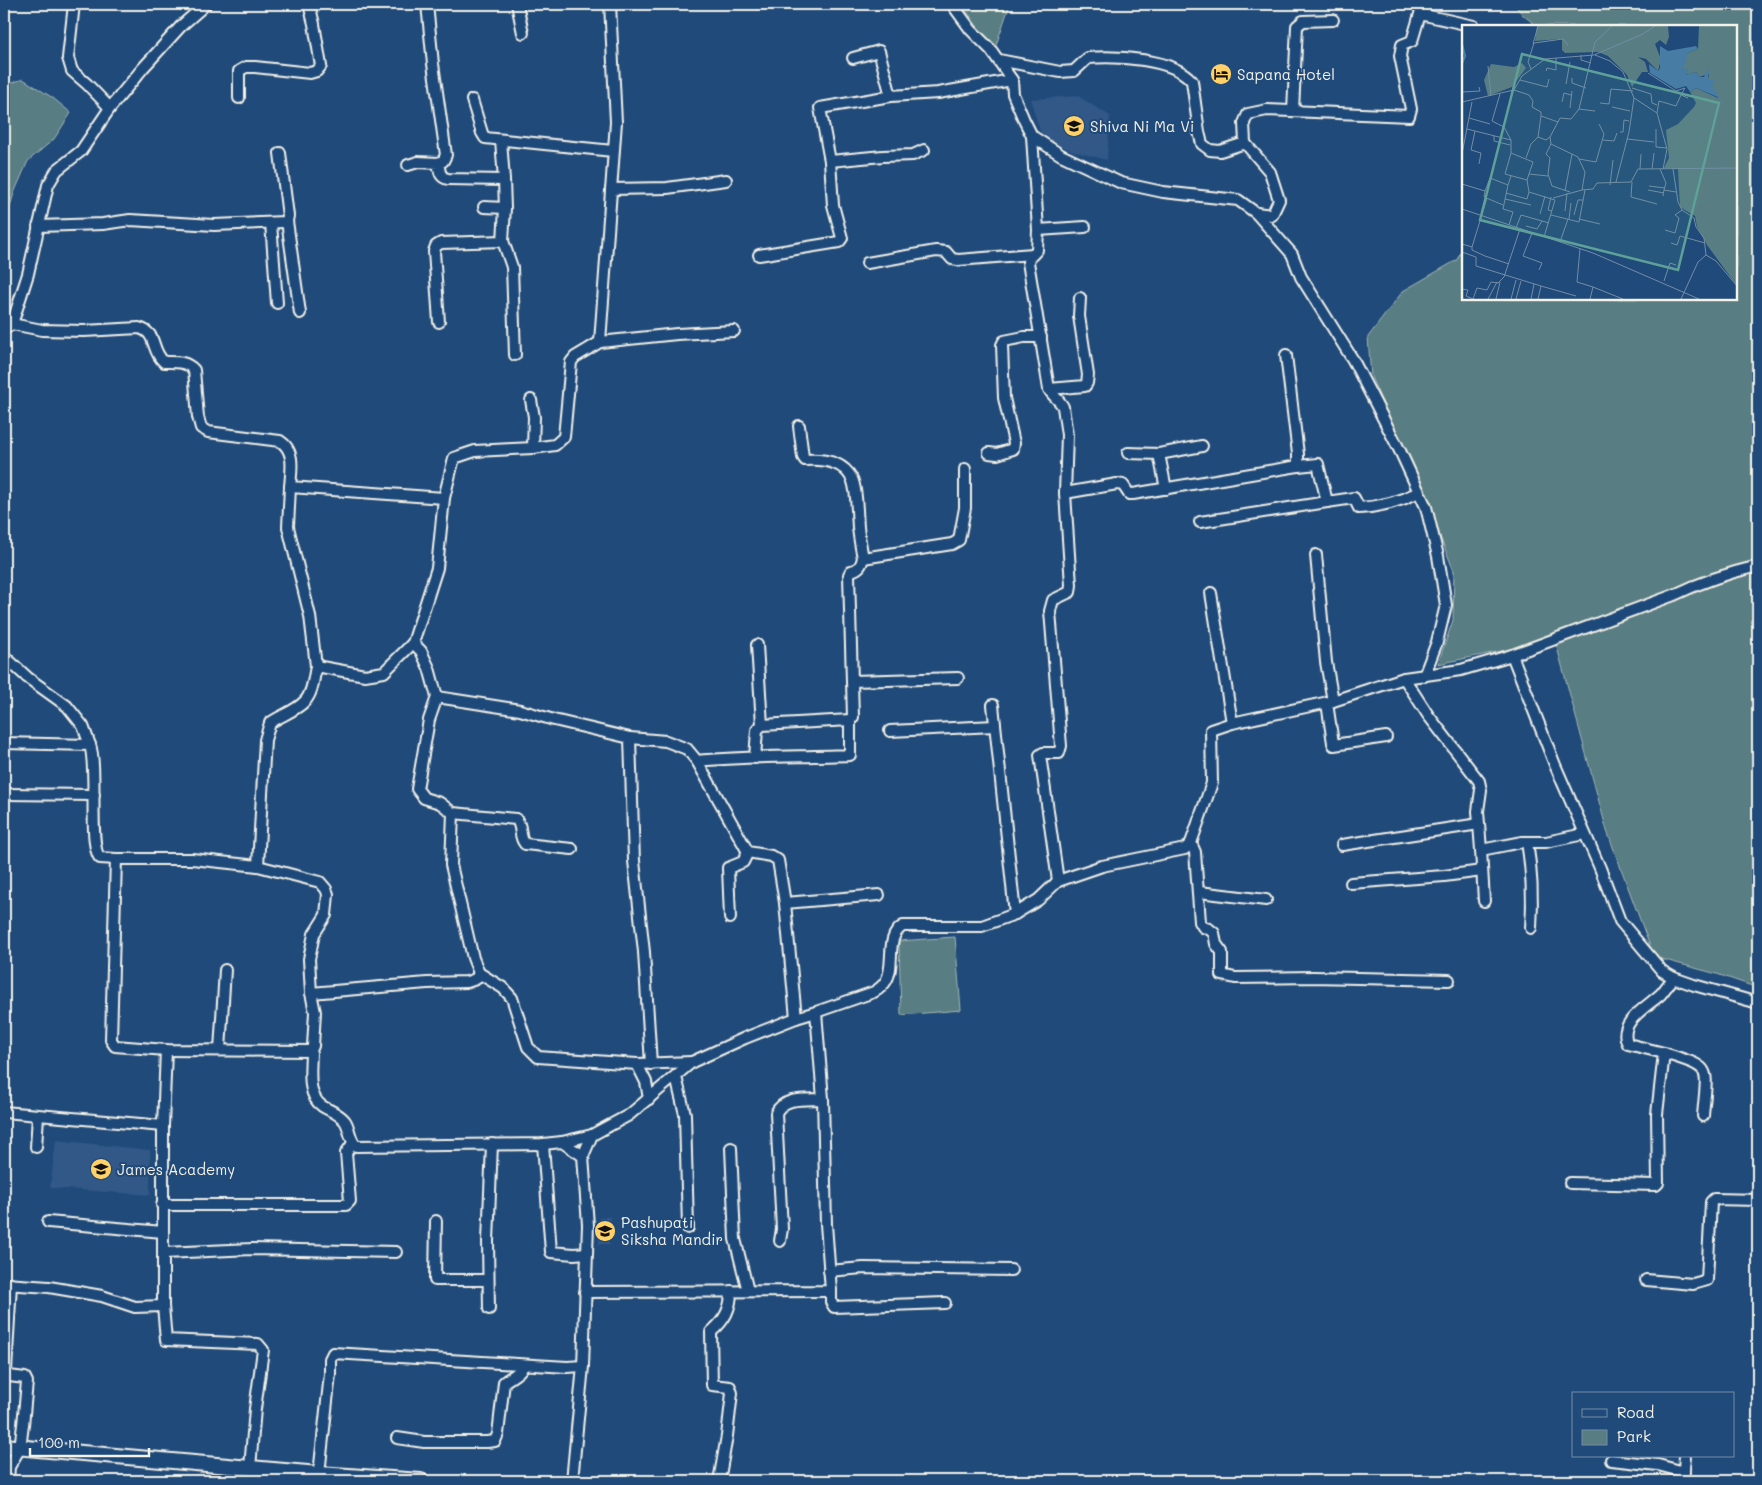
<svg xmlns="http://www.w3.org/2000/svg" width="1762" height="1485" font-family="Mali,sans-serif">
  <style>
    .built { fill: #305887 }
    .green { fill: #587d82; stroke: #a6b7b5 }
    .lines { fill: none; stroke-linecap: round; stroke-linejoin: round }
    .minor-casing { stroke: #f4f1e8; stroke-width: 14 }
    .major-casing { stroke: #f4f1e8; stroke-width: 18 }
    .minor { stroke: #1f4a7a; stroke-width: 10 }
    .major { stroke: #1f4a7a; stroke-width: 14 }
    .labels { text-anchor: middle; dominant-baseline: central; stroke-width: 4; stroke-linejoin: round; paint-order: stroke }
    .poi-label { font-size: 15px; fill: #f4f1e8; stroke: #1f4a7a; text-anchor: start }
    .inset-river { fill: none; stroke: #477ca4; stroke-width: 2.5 }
    .inset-road { fill: none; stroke: #748da6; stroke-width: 1 }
    .view { fill: #5fa199; fill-opacity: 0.15; stroke: #5fa199; stroke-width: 2.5 }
    .inset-edge { fill: none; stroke: #f4f1e8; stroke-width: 2.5 }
  </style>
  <rect width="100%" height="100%" fill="#1f4a7a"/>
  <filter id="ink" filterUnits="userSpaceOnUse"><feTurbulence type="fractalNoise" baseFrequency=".02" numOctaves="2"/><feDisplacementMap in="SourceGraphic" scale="10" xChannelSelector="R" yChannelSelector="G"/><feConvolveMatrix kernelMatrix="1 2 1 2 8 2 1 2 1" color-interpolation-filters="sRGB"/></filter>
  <g filter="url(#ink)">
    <g class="built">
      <path d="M1078,96L1110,116L1107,160L1072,151L1042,137L1030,99Z"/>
      <path d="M56,1140L150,1150V1195L50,1188Z"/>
      <path d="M600,1217H610L609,1244H599Z"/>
    </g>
    <g class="green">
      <path d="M962,4H1010L994,51Z"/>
      <path d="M1514,4H1758V988L1717,974L1654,957L1607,831L1555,640L1438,664L1453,620L1454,571L1420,487L1371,377L1368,337L1403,291L1457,260L1463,246V299H1736V26H1537L1523,15Z"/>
      <path d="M23,79L53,98L71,113L54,139L28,161L14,193L4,228V93L6,85Z"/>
      <path d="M955,937L961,1010L901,1015L899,941Z"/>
    </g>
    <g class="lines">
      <g class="minor-casing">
        <g id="minor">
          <path d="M74,4L68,58L72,71L87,84L110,108"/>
          <path d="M427,4L433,64L446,155L443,161L438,163"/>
          <path d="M517,4L523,33"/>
          <path d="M610,4L616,122L600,342L575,357L571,362L564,437L555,445L533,448L475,451L454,458L444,498L437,568L413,643L421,651L429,668L437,697L429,720L417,789L424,798L440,803L453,813L451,865L473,958L479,973L503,988L512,998L528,1047L538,1057L637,1064L692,1062"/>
          <path d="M952,4L971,30L991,50L1012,80L1013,94L1024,120L1032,136L1061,155L1121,183L1163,192L1238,200L1256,213L1292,254L1301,277L1353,360L1401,453L1426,507L1438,556L1446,605L1437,642L1424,676"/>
          <path d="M1420,14L1424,4"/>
          <path d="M853,58L879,51L891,96"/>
          <path d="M999,60L1060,72L1074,71L1088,58C1116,56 1173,58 1192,81L1199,132L1202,144L1210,150L1220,151L1245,143"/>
          <path d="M239,98V71L246,67H255L310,73L317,71L321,66L314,24L309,4"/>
          <path d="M472,100L482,133L485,138L613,151"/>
          <path d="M1293,111L1297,26L1303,21L1333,20"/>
          <path d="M1032,136L1038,230L1037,250L1029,258L1028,262L1049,389C1053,397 1060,400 1063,407L1067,435L1065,493L1071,585L1070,592L1053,600L1050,611L1061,746L1059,753H1043L1040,755L1058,881"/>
          <path d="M830,161L883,156L913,155L924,150"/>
          <path d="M408,165L418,162L438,163C440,171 439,177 448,179L504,180L501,140"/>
          <path d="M611,189L667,188L726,180"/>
          <path d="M484,207L505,208L504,180"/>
          <path d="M505,208L503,241L512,267L515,355"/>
          <path d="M1256,213L1272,215L1279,200L1270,172L1245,143L1244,123L1248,114L1267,110L1409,116L1411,109L1400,56L1402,45L1412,41L1420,14L1474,26"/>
          <path d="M287,221L300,313"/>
          <path d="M271,223L277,303"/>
          <path d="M38,226L103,224L130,220L214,225L284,222L287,221L288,216L280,153"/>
          <path d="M1038,230L1085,227"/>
          <path d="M759,255L839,242L842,238L833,205L830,161L820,108L891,96L938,93L1012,80"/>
          <path d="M867,263L936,251L946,252L952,259L958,260L1033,254"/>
          <path d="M439,322L434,251L436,246L441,243L503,241"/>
          <path d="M12,324L42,330L84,331L139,328C158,333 150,350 164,362C176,362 186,361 194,370L198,417L201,428L208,432L280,441C296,451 291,471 290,487L444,498"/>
          <path d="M4,329L12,324L28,274L48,185L57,170L81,151L110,108L143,68L181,26L206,4"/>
          <path d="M600,342L677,334L734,331"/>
          <path d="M1286,355L1298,454V466L1318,464L1327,502L1354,498L1359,508C1379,507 1401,501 1419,492"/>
          <path d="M1049,389L1085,386L1087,383L1088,375L1079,316L1080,298"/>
          <path d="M531,400L534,417L533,448"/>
          <path d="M989,453L997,454L1013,449L1014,443L1004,398L1002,345L1004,341L1024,337H1041"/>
          <path d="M1128,453L1159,454L1202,446"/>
          <path d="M1159,454L1166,489"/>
          <path d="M290,487L288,527L310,616L316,666L365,675L384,672L413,643"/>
          <path d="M1065,493L1117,484L1123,485L1129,494H1133L1298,466"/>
          <path d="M1200,522L1327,502"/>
          <path d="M1316,555L1326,662L1333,701"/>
          <path d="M863,558L952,544L959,540L965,508V469"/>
          <path d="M1211,593L1232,723"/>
          <path d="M757,645L762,725"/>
          <path d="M1512,655L1555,765L1600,868L1620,921L1662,971L1674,978L1694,985L1758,1003"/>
          <path d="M4,656L28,678L67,706L83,726L90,745"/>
          <path d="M1404,678L1428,715L1479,781L1481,790L1478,811L1481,850"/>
          <path d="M852,681L958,678"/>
          <path d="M437,697L520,710L554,720L630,738L666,741L687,749L697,761L748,852L771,856L778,860L785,903L796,1018L816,1012L874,992C879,989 883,986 886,981C896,965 884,937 903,926H982L1015,914L1038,900L1058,881L1102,866L1185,849L1191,843L1212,783L1211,730L1232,723L1333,701L1404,678L1461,670L1512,655L1674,595C1701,582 1728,573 1758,566"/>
          <path d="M1327,703L1333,743L1334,745L1386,737"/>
          <path d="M993,705L1015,914"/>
          <path d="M890,731L995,726"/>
          <path d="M630,738L634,861L644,952L651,1064"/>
          <path d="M4,743L90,745C98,768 88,846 100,858L116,859"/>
          <path d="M755,758L757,730L762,725L850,720"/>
          <path d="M697,761C748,756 799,757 850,755V720L853,717L849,575L851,571C859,569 861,566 863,558C861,548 859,538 858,527C857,515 857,486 851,477C842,461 821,459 805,460L803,457L799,426"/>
          <path d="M4,794L94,795"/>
          <path d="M453,813L516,819C523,826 518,836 525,844L572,849"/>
          <path d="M1527,842C1532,871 1533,899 1531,928"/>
          <path d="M1191,843L1195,852L1200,922L1203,927L1209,929L1214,933L1216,944L1222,952V975L1235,978L1313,977L1449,980"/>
          <path d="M1342,845L1479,824"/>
          <path d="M116,859H192L258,866L320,882L326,889L328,894L326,915L314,934L309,959L311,993L315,1012L313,1046L311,1051L166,1050L115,1046L111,1040Z"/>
          <path d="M258,866L265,740L270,723C281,715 296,711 305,701C313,693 314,676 316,666"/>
          <path d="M1351,883L1444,876L1482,871"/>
          <path d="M1199,892L1266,900"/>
          <path d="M1484,901L1481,850L1522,842H1546L1584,834"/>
          <path d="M785,903L879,895"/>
          <path d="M730,918L728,868L743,862L748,852"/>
          <path d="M311,993L427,983L467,982L476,979L479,973"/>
          <path d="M220,1050L225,970"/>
          <path d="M311,1051C311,1068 306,1095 322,1106C330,1111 339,1113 345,1121C350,1128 349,1139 356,1146L543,1144L562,1142L583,1156L588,1225L583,1366L572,1481"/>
          <path d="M1664,1053C1714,1069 1707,1065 1703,1116"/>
          <path d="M637,1064L646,1082L649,1099"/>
          <path d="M676,1077L685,1114L688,1228"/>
          <path d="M4,1112L163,1126L166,1050"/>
          <path d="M163,1126V1306L166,1340L258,1344L263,1350L255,1409L250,1468"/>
          <path d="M562,1142L592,1135L629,1115L692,1062L745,1038L796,1018"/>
          <path d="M543,1144L551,1252L574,1254L586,1253"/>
          <path d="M36,1147L38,1116"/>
          <path d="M731,1148L735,1239L748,1291"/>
          <path d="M583,1156L592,1135"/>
          <path d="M1570,1183L1656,1185L1658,1183L1657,1114L1664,1053L1628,1044C1616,1023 1648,1006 1661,994C1665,989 1669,983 1674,978"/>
          <path d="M162,1205H346L350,1201L346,1153L353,1143"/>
          <path d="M436,1221L435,1280H488"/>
          <path d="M48,1222L163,1232"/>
          <path d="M780,1241L782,1229L776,1113C784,1096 807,1100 823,1099"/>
          <path d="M164,1253L252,1249L396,1252"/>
          <path d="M829,1271L863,1268L1011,1270"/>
          <path d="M1646,1280L1693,1284L1707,1280L1711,1202L1714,1199L1758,1200"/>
          <path d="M5,1284L49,1287L102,1296L135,1307L163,1306"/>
          <path d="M831,1291V1302L834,1307L945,1303"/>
          <path d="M585,1292L831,1291L826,1224L823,1099L816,1012"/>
          <path d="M489,1309L488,1241L492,1144"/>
          <path d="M397,1438L424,1442H487L495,1441L498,1434L504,1382C512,1376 519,1374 524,1365"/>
          <path d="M1611,1460L1658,1465L1684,1472"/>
          <path d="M319,1474L330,1374V1359L333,1353L567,1367L583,1366"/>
          <path d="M8,1481L9,1467L20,1448L23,1425L27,1382L25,1378L9,1376L6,1371L11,1284"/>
          <path d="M719,1481L727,1436L732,1393L730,1387L712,1385L711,1332C725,1320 731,1309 731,1291"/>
          <path d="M1683,1481L1685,1456"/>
        </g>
      </g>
      <g class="major-casing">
        <path id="major" d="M4,1446L319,1474L421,1481"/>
      </g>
      <use href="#minor" class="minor"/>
      <use href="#major" class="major"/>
    </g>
  </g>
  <defs>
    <g id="hotel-disc" transform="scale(1.125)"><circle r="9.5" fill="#ffd166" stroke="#1f4a7a"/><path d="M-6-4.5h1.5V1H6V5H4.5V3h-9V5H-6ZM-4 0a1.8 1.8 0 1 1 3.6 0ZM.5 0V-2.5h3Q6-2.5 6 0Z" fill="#111"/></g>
    <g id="school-disc" transform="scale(1.125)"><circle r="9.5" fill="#ffd166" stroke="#1f4a7a"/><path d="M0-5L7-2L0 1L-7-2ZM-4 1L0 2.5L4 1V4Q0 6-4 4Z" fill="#111"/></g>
  </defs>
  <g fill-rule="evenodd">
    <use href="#hotel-disc" x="1221" y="74"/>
    <use href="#school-disc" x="1074" y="126"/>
    <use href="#school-disc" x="101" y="1169"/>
    <use href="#school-disc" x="605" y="1231"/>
  </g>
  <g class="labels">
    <g class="poi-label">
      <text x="1237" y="74">Sapana Hotel</text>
      <text x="1090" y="126">Shiva Ni Ma Vi</text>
      <text x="117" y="1169">James Academy</text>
      <text x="621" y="1222">Pashupati<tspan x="621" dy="17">Siksha Mandir</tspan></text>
    </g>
  </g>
  <g transform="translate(1462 25)">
    <rect width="275" height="275" fill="#1f4a7a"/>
    <path d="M75,1H206L207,12L204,20L198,15L193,19L199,34L196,46L184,34L176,32L183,37L186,47H180L170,62L165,50L146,31L136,27L103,28L100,25V14L73,16ZM237,1H275V261L245,220L235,202L233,191L218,182L216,144L202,143L207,133L204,105L216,99L232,82L234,78L228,67L234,63L256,73L246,54L247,49L237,52L234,47L224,50L226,43L219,45L225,28L236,24ZM60,38L64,43L50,62L26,71L22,55L29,39L52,42Z" fill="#587d82"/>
    <path d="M198,21L206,26L234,21L236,24L225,28L224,38L219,45L227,42L224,50L234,47L237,52H242L247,42L246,54H253L250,61L258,73L234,63L228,67L224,61L214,64L188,48L187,39L196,46L198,43Z" fill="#477ca4"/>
    <path class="inset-river" d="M0,20L3,31L0,38"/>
    <path class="inset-road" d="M71,19L76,1M119,30V35L129,38M133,30L148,36L161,47L172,73L195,88L205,124L201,144M26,41L29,71M69,44L66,37L72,18L101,14L106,20M84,46L85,43L94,45V33M186,48L214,66L223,63L219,70M110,53V58L124,63M58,55L85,62L87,54M104,59L108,37M170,63L189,69L190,78L195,80M52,65L67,70L71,76L70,82L79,87V91L96,97M0,67L18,66L17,62M38,69L30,96L42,102L49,115M0,77L52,65L60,51L83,34L132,30L181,9L193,1M100,77L102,68L109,70M138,78L147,79L149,64L171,66M150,82L168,86M108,83L110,66M117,84L133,86M195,88L197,76L214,81L219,70L226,73M79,91L76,112L84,115L88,112M7,93L28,99M5,104L49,115V128M194,104V122L205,123M13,106L9,125L19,128L17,139M158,107H161L162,95L167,96M32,111V116L48,120M165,114L192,117M141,115L152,116L155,108M89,119L116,132L123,147L120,165L131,164L135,158L169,157L176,144L275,143M49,128L71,137L65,155L43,149ZM0,129L10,77M64,133L69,119L76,112M117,134L134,137L142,109L137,99M178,144L179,129M190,144L192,128M198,144L204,158L202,165M211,144L216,177L220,185L232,193L234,202L242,213L244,230M67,149L86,151M65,155L67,167L93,175L82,212M154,157L167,107L172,73M170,157L169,172L195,179M0,159L23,166L28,153L46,160L49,151M46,160L41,184L51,187L47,200M148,160L151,135M187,161L203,163M186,165L202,168M23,166L22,172L41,180M103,166L110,129M108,167L90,161L86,149L88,133L84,129L89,119L88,112L98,93L109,94L117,84L133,17L150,1M44,168L65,174L67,167M201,171L202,165L214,167M89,172L86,185L90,186M91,173L120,165M43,174L69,180M0,184L131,228L237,274M103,186L105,168M78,189L83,171M89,190L117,197L123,165M112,190L116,175H121M107,194L109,178M117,194L138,199M64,201L75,204L80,196M54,203L59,190L87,198M203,205L213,208L217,193L213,190L220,185M70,208L61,231L80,238L77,245M98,217L106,194M209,218L215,220L218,211L243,218M0,219L10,222L25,173M10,222V225L23,231L47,239M118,224L115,257L131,262L128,274M0,227L14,232V241L79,261L76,274M202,256L208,238L214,240M79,261L114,271M131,262L161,274M0,264L6,265L4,271L11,274M11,274L15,263L25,265L29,257L36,258L42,252L58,204M26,274L35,257M34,274L38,257M49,274L54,255M54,274L59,256M69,274L72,259M219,274L236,237L244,230L254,236L275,261"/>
    <path class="view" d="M60,29L257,78L216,245L18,195Z"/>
    <rect width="275" height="275" class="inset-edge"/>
  </g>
  <rect width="1762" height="1485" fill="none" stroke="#1f4a7a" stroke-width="20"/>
  <rect x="10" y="10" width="1742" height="1465" fill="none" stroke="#f4f1e8" stroke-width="2" filter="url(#ink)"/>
  <rect x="1572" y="1392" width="162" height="65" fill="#1f4a7a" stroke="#748da6"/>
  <rect x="1582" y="1409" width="25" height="8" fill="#1f4a7a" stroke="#748da6"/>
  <text x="1617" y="1418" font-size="15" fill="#f4f1e8">Road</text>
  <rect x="1582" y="1430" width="25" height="15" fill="#587d82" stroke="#748da6"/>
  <text x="1617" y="1442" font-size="15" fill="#f4f1e8">Park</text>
  <path d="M30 1448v8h119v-8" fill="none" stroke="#f4f1e8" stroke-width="2.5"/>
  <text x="38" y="1448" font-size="15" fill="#f4f1e8" stroke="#1f4a7a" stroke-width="4" paint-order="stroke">100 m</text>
</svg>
